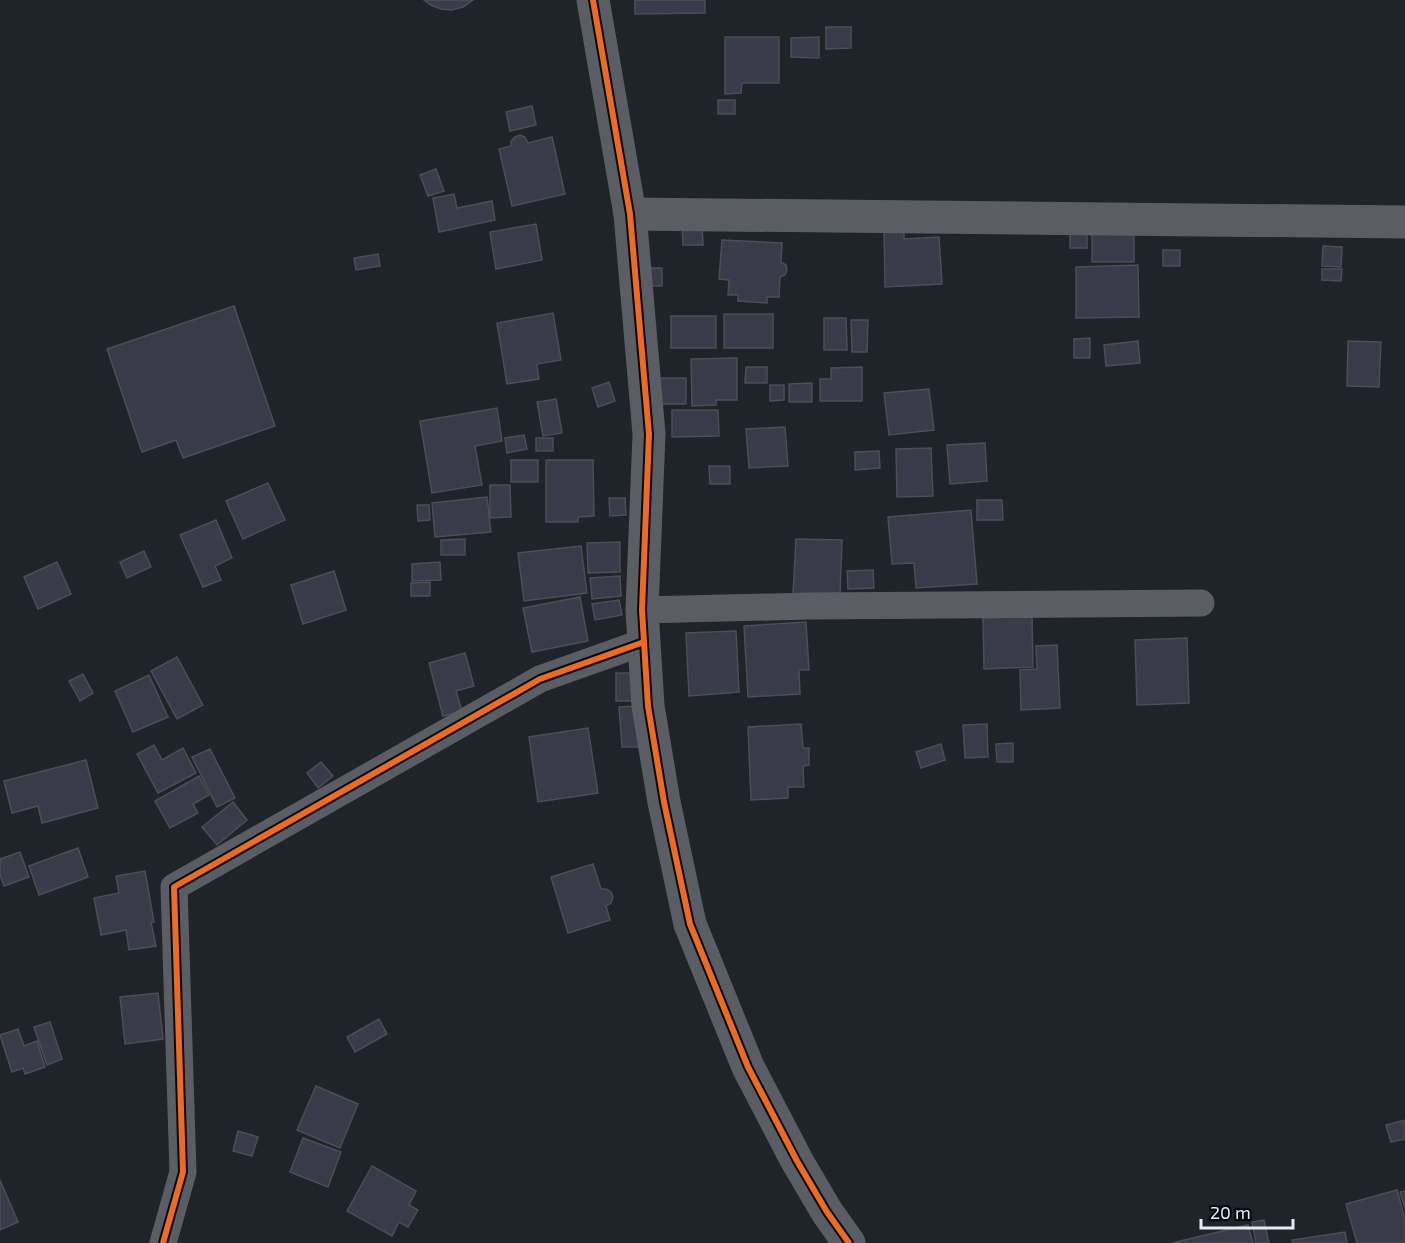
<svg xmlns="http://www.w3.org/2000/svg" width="1405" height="1243" font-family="'Exo 2',sans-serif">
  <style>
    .building { fill: #393b4b; stroke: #4c4e54; stroke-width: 1.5 }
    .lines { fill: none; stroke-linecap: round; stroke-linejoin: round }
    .minor { stroke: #5a5e64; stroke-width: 27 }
    .tertiary { stroke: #5a5e64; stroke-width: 33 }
    .cycleway-casing { stroke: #080b11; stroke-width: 10 }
    .cycleway { stroke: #ed6a23; stroke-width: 6 }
  </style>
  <rect width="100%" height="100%" fill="#1f232a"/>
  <g class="building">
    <path d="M424,0H473L463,7L452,10L441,9L431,5Z"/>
    <path d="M635,0H705V13L635,14Z"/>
    <path d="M826,27H851V48L826,49Z"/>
    <path d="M725,37H779V83H742L741,93L725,94Z"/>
    <path d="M819,37V58L791,57V38Z"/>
    <rect x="718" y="100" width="17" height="14"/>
    <path d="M532,106L536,125L510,131L506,112Z"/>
    <path d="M520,135L525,137L528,143L552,137L565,194L512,206L499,149L511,146V141L515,137Z"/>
    <path d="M436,169L444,191L428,196L420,175Z"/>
    <path d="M454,194L457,208L492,201L495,220L439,232L433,198Z"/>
    <rect x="1070" y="223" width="17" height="25"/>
    <path d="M536,224L542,260L496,269L490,232Z"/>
    <path d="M682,224H702L703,245H683Z"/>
    <path d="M904,224V239L939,237L942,284L885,287L884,230Z"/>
    <rect x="1092" y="228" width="42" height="34"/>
    <path d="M722,240L782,243L781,262L786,265L787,270L785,275L780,277L779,297H767V303L738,301V295H728L729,280L719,279Z"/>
    <path d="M1323,246L1342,247L1341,267L1322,266Z"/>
    <rect x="1163" y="250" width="17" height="16"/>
    <path d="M378,254L380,266L356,270L354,258Z"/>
    <path d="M1138,265L1139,317L1076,318V267Z"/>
    <rect x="650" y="268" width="12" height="18"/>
    <path d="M1322,269H1342L1341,281L1322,280Z"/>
    <path d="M234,306L275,426L183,458L176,440L142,452L107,349Z"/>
    <path d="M553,313L561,360L537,364L539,379L507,384L497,323Z"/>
    <rect x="724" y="314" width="49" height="34"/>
    <rect x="671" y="316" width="45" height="32"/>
    <path d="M824,318H846L847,350H824Z"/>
    <path d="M851,320H868L867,352H852Z"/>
    <path d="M1090,338V358H1074V339Z"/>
    <path d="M1138,341L1140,363L1106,366L1104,345Z"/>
    <path d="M1348,341L1381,342L1379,387L1347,386Z"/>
    <path d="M737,358V400H716V405L692,406L691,359Z"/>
    <path d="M746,367H767V383H745Z"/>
    <path d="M862,367V401H820V379H831V368Z"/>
    <rect x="658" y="378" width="28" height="26"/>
    <path d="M609,382L615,401L598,407L592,388Z"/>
    <path d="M812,383V402H789V384Z"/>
    <path d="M770,385H784V400L770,401Z"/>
    <path d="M929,389L934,430L889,435L884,393Z"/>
    <path d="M556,399L562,433L543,436L537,402Z"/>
    <path d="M497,408L502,441L475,446L482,485L432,493L420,421Z"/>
    <path d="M672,410H718L719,436L672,437Z"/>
    <path d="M785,427L788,466L749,468L746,429Z"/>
    <path d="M524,435L527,449L507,453L505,438Z"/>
    <rect x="536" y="438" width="17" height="13"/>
    <path d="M985,443L987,481L950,484L947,445Z"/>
    <path d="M931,448L933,496L897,497L896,449Z"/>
    <path d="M879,451L880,468L855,470V452Z"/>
    <rect x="511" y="460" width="27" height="22"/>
    <path d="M546,460H593L594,516L578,517V522H546Z"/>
    <path d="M709,466H730V484H710Z"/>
    <path d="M268,483L285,520L243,539L226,501Z"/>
    <path d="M490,485H510L511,517L490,518Z"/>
    <path d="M487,497L491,532L435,537L432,503Z"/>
    <path d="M609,498H625L626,515L610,516Z"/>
    <path d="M977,500H1002L1003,520H977Z"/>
    <path d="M417,505H429L430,520L418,521Z"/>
    <path d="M971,510L977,584L916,588L914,563L892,564L888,517Z"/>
    <path d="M216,520L232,558L215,566L221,580L203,587L180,535Z"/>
    <path d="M465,539V555H441V540Z"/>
    <path d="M796,539L842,540L840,595L793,594Z"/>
    <path d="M620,542V572L588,573L587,543Z"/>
    <path d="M581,546L587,593L524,601L518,553Z"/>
    <path d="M144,551L151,567L127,578L120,562Z"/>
    <path d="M57,562L71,594L38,609L24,577Z"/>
    <path d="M440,562L441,580L412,581V564Z"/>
    <path d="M873,570L874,588L848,589L847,571Z"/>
    <path d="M334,571L346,610L303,624L291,585Z"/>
    <path d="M620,576L621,596L592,599L590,578Z"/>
    <path d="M430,582V596H411V583Z"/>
    <path d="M580,597L588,641L532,652L523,608Z"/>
    <path d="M619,600L622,615L595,620L592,604Z"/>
    <path d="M1032,616L1033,667L984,669L983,618Z"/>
    <path d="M806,622L809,670H799L800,694L748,697L744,626Z"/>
    <path d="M736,631L739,692L689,696L686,633Z"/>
    <path d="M1187,638L1189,703L1137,705L1135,640Z"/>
    <path d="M1057,645L1060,708L1021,710L1020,670L1037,669L1036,646Z"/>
    <path d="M465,653L474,686L456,691L462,711L443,716L429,663Z"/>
    <path d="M177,657L203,705L177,719L151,671Z"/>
    <path d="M616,673H638L639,701H616Z"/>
    <path d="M83,674L93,693L80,701L69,681Z"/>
    <path d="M149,675L168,717L133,732L115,691Z"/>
    <path d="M637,706L639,747H622L619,707Z"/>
    <path d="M801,724L803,748H809V765L803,766L804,787H788V798L751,800L748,727Z"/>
    <path d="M987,724L988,757L965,758L963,725Z"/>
    <path d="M588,728L598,793L538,802L529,737Z"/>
    <path d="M1013,743V762H997L996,744Z"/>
    <path d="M941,744L945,760L921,768L916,752Z"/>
    <path d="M154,745L162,760L183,748L196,773L158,793L137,754Z"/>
    <path d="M210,749L235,798L217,807L192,757Z"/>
    <path d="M86,760L98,808L42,823L38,806L12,813L4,781Z"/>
    <path d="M321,762L333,776L318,788L307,773Z"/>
    <path d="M199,776L209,795L193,804L198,813L170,828L155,801Z"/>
    <path d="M233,802L247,820L217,845L202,827Z"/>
    <path d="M78,848L88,877L39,895L29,866Z"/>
    <path d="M20,852L29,877L4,886L0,875V859Z"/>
    <path d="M593,864L601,889H606L611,892L613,897L611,903L606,906L610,920L568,933L551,877Z"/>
    <path d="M145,871L154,922H151L156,946L129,950L126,930L101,935L94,898L119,893L116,876Z"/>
    <path d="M158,993L163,1039L125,1044L120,997Z"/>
    <path d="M379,1019L387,1034L355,1052L347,1037Z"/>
    <path d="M50,1022L62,1059L47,1065L34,1027Z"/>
    <path d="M18,1029L24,1046L37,1041L45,1067L25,1074L23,1068L12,1072L0,1035Z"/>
    <path d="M316,1086L358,1104L340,1148L297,1130Z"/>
    <path d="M1405,1120V1139L1391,1142L1386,1125Z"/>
    <path d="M238,1131L258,1137L252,1156L233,1151Z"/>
    <path d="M303,1138L341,1152L328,1187L290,1172Z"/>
    <path d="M372,1166L416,1191L409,1205L418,1210L408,1227L399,1222L392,1236L347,1211Z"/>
    <path d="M0,1180L18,1222L0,1230Z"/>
    <path d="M1397,1190L1405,1219V1243H1357L1346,1204Z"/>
    <path d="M1405,1191V1209L1400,1192Z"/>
    <path d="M1264,1220L1269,1243H1256L1252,1222Z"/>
    <path d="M1248,1225L1253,1243H1172Z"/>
    <path d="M1345,1232L1347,1243H1293L1292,1240Z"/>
  </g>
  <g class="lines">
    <g class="minor">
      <path d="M642,610L811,606L1201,603"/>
      <path d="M163,1243L183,1172L174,887L540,679L644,642"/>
    </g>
    <g class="tertiary">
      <path d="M593,0L630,214L649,434L642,610L648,706L664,802L690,924L748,1067L797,1161L827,1212L849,1243"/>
      <path d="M630,214L1405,222"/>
    </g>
    <g class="cycleway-casing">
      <g id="cycleway">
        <path d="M593,0L630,214L649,434L642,610L648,706L664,802L690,924L748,1067L797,1161L827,1212L849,1243"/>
        <path d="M163,1243L183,1172L174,887L540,679L644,642"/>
      </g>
    </g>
    <use href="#cycleway" class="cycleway"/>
  </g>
  <path d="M1201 1219v9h92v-9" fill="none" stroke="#e6ebf3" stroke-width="3"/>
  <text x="1210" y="1219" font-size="18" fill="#e6ebf3" stroke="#080b11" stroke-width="4.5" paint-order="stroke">20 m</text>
</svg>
